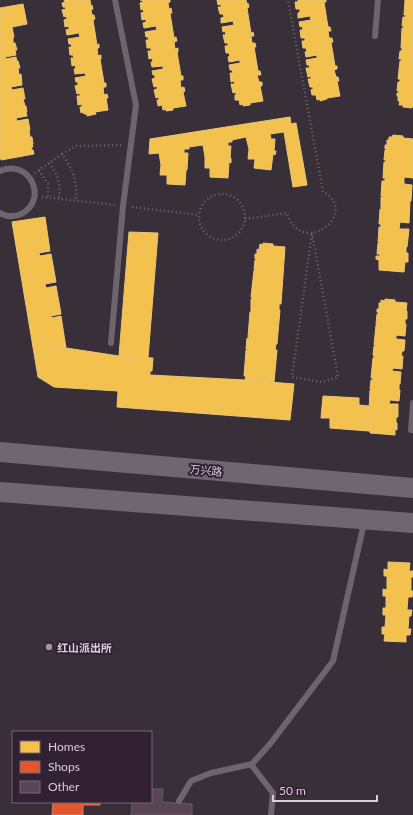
<svg xmlns="http://www.w3.org/2000/svg" width="413" height="815" font-family="Lato,'Noto Sans SC',sans-serif">
  <style>
    .homes { fill: #f2c14e; stroke: #eac578 }
    .shops { fill: #e4572e; stroke: #e17b62 }
    .building { fill: #594554; stroke: #665d64 }
    .lines { fill: none; stroke-linecap: round; stroke-linejoin: round }
    .path { stroke: #6e686f; stroke-width: 2.5; stroke-dasharray: 1 3; stroke-linecap: butt }
    .service { stroke: #6c656d; stroke-width: 6 }
    .primary { stroke: #6e6671; stroke-width: 20 }
    .poi-dot { fill: #a196a2; stroke: #312133; stroke-width: 1.5 }
    .labels { text-anchor: middle; dominant-baseline: central; stroke-width: 4; stroke-linejoin: round; paint-order: stroke }
    .street-label { font-size: 11px; fill: #d9ceda; stroke: #312133 }
    .poi-label { font-size: 11px; font-weight: bold; fill: #d9ceda; stroke: #312133; text-anchor: start }
  </style>
  <rect width="100%" height="100%" fill="#382f39"/>
  <g class="homes">
    <path d="M64,0H90L91,6L92,5L93,9L91,10L92,15H94L95,19L93,20L97,45L99,44V48H97L98,56L101,55V59H100L104,83H106V87H103L104,95L107,94L108,98H106L108,110L95,112L96,114L87,116V114H84L83,112L81,113L80,107H82V104L78,105L77,96H80V93L77,94L75,86L78,85V82H76L75,78L86,76L85,73L75,74L74,69H76L75,65L72,66L71,58H74L73,55H70L69,47H72L71,44H69L68,39L80,37L79,33L67,35L66,30L69,29V26L65,27L64,20L67,19L66,16L64,17L62,10L66,9L65,7H63L62,3L65,2Z"/>
    <path d="M140,0H170V2L168,3L169,9L171,8L172,13H170L174,38L176,37L177,41L174,42L175,49L178,48V52H177L181,76H183V80H180L181,88L184,87L185,91L183,92L186,106L173,108V110L166,111V109L163,110L162,105L158,106L157,100H159V97L156,98L154,90L157,89V86L154,87L152,79L155,78V75H153L152,71L163,69V66L152,67L151,62H153L152,58L149,59L148,51H151V48H147L146,40H149L148,37H146L145,32L157,30L156,26L144,28L143,23L146,22V19L142,20L141,13L144,12L143,9L141,10L140,3L143,2L142,0Z"/>
    <path d="M217,0H246L247,4L248,3L249,7L247,8L251,33L253,32L254,36H251L252,43H255L256,47H254L258,71H260L261,75H257L259,82H262V86H260L263,101L250,103V105L243,106V104L240,105L239,100H235V95H236V92L233,93L231,84H235L234,81L231,82L230,73H233L232,70H230L229,65L240,63V60L229,62L228,57L230,56L229,53H226L225,46H228V43H225L223,35H226L225,31L223,32L222,27L234,25L233,21L221,23V18L224,17L223,14H220L218,7H221V4L218,5Z"/>
    <path d="M298,0H326V2H324L328,27H330L331,31H328L329,38H332L333,42H331L335,66H337V69L334,70L336,77H338L339,81H337L340,96L327,98V99L320,101V99L317,100L316,95H312L311,90L313,89V87H310L308,79H311V76L308,77L306,68H310L309,65H307L306,60L317,58V55L306,57L305,52L307,51L306,48H303L302,41H305V38H301L300,30H303L302,26L300,27L299,22L311,20L310,16L298,18V13L300,12V9H296L295,2H298Z"/>
    <path d="M405,0H413V107L412,106V108L403,107V105H399L400,101H398V96H397V93H399V91H397L398,82H400V79H398L400,61H401L402,59H399L400,51H402V48H401L402,28H404V26H402L403,17H406V15H404Z"/>
    <path d="M23,4L27,24L12,27L14,37H13V43H15L17,50H15L16,55L5,57L6,59L16,57L17,61H18L20,68H18L19,75L21,74L22,85L11,87L12,90L23,88L25,99H23L25,106H26L27,112H26L27,116L16,118L17,121L28,119L30,130H29L30,137H32L33,144H32L33,147H31L32,150H33L34,154L1,160L0,155V8Z"/>
    <path d="M290,117L291,124L296,123L307,185L293,187L284,132L270,134L271,139H275L274,151H276L275,155L273,154L271,170L254,168L255,159H248L249,149L246,137L232,140V142H228V146H231L230,158H231V163L229,162L228,178L210,177V168H205V157L203,145L189,147V149H184V153H188L187,170H186L185,185L167,184V175H160L161,165L159,153L149,154L150,139Z"/>
    <path d="M393,135L403,136V138L413,139V178L404,177V184L412,185L411,201H410L409,223L400,222L399,229H409L407,247H406V253H408V262H405L404,272L379,270V260L376,259V256H380V254H377L378,243H380V242H378L379,227H381V224H379L380,209H382V208H381V197H383V196H381L382,181H385V178H383L384,162H386V160H384L385,150H387V149H385V145H387V140H389V137H392Z"/>
    <path d="M45,217L50,251L39,253L40,256L51,254L56,282L45,284L46,288L56,286L61,314L51,316L52,318L61,316L66,348L34,353L12,222Z"/>
    <path d="M129,232L158,233L148,358L119,356Z"/>
    <path d="M263,243L273,244V246L285,247L281,304H279V310H280L277,344H276L275,350H277L274,382L245,380L246,376H244L246,350H248V349H246L247,338L249,339V337H248L250,312H251V299H252V297H251L254,270H255L256,269H254L255,260H256L257,259H255V254H257V249L259,250L260,244L263,245Z"/>
    <path d="M385,299L395,300V302L407,303L406,311H407V319H405V324H406L405,336L396,335V339L405,340L404,351H402L401,356H403L402,369L393,368L392,371L401,372L400,384H399V390H400L399,401L390,400L389,404H398V417H396V422L397,423V430L395,429V435L370,433V431H368L369,426H367V422H369L370,410H369L370,390H372V389H370L371,380H373V378H371L373,358H374V356L373,355L374,346H376V345H374L376,325H377V324H376L377,314H379V313L377,312V309H379V303H381V300L385,301Z"/>
    <path d="M66,348L119,356L153,358L152,371H150V375L245,380L294,384L290,420L117,407L118,391L54,387L38,377L34,353Z"/>
    <path d="M323,396L359,398V405L369,406V410H370L369,422H367V426H369L368,431L330,428V418H321Z"/>
    <path d="M388,562L410,563L409,571H413V577H411V591H413L412,597H408L407,610H412L411,616H409L408,629H411L410,635H406V642L384,641L385,634H382V627H385L386,615H383V608H386V596H383V589L387,590V576H384V569L388,570Z"/>
  </g>
  <path class="shops" d="M46,802H100V805H83V815H52L53,802Z"/>
  <path class="building" d="M151,789H163L162,802L192,804V815H131L132,802H151Z"/>
  <g class="lines">
    <g class="path">
      <path d="M62,154L76,146L122,145"/>
      <path d="M49,163C58,174 61,185 59,199"/>
      <path d="M39,170L48,184V198"/>
      <path d="M35,173L62,154C74,170 77,182 76,201"/>
      <circle cx="222" cy="217" r="23"/>
      <path d="M42,197L115,205"/>
      <path d="M132,207L199,215"/>
      <path d="M245,219L287,213C302,260 361,212 323,192L288,0"/>
      <path d="M312,233L338,377L322,382L292,377Z"/>
    </g>
    <g class="service">
      <path d="M375,36L378,0"/>
      <path d="M0,171C30,158 49,200 21,214C14,217 7,217 0,213"/>
      <path d="M111,343L123,206L136,105L115,0"/>
      <path d="M411,430L413,403"/>
      <path d="M253,767L273,793L271,815"/>
      <path d="M179,801L191,781L211,773L252,764L270,744L333,661L364,523"/>
    </g>
    <g class="primary">
      <path d="M0,452L413,488"/>
      <path d="M0,492L413,523"/>
    </g>
  </g>
  <circle class="poi-dot" cx="49" cy="647" r="4"/>
  <g class="labels">
    <g class="street-label">
      <text transform="translate(206 470) rotate(5)">万兴路</text>
    </g>
    <g class="poi-label">
      <text x="57" y="647">红山派出所</text>
    </g>
  </g>
  <rect x="12" y="731" width="140" height="72" fill="#312133" stroke="#746676"/>
  <rect x="20" y="741" width="20" height="12" fill="#f2c14e" stroke="#746676"/>
  <text x="48" y="751" font-size="12" fill="#d9ceda">Homes</text>
  <rect x="20" y="761" width="20" height="12" fill="#e4572e" stroke="#746676"/>
  <text x="48" y="771" font-size="12" fill="#d9ceda">Shops</text>
  <rect x="20" y="781" width="20" height="12" fill="#594554" stroke="#746676"/>
  <text x="48" y="791" font-size="12" fill="#d9ceda">Other</text>
  <path d="M273 795v6h104v-6" fill="none" stroke="#d9ceda" stroke-width="2"/>
  <text x="279" y="795" font-size="12" fill="#d9ceda" stroke="#312133" stroke-width="3" paint-order="stroke">50 m</text>
</svg>
